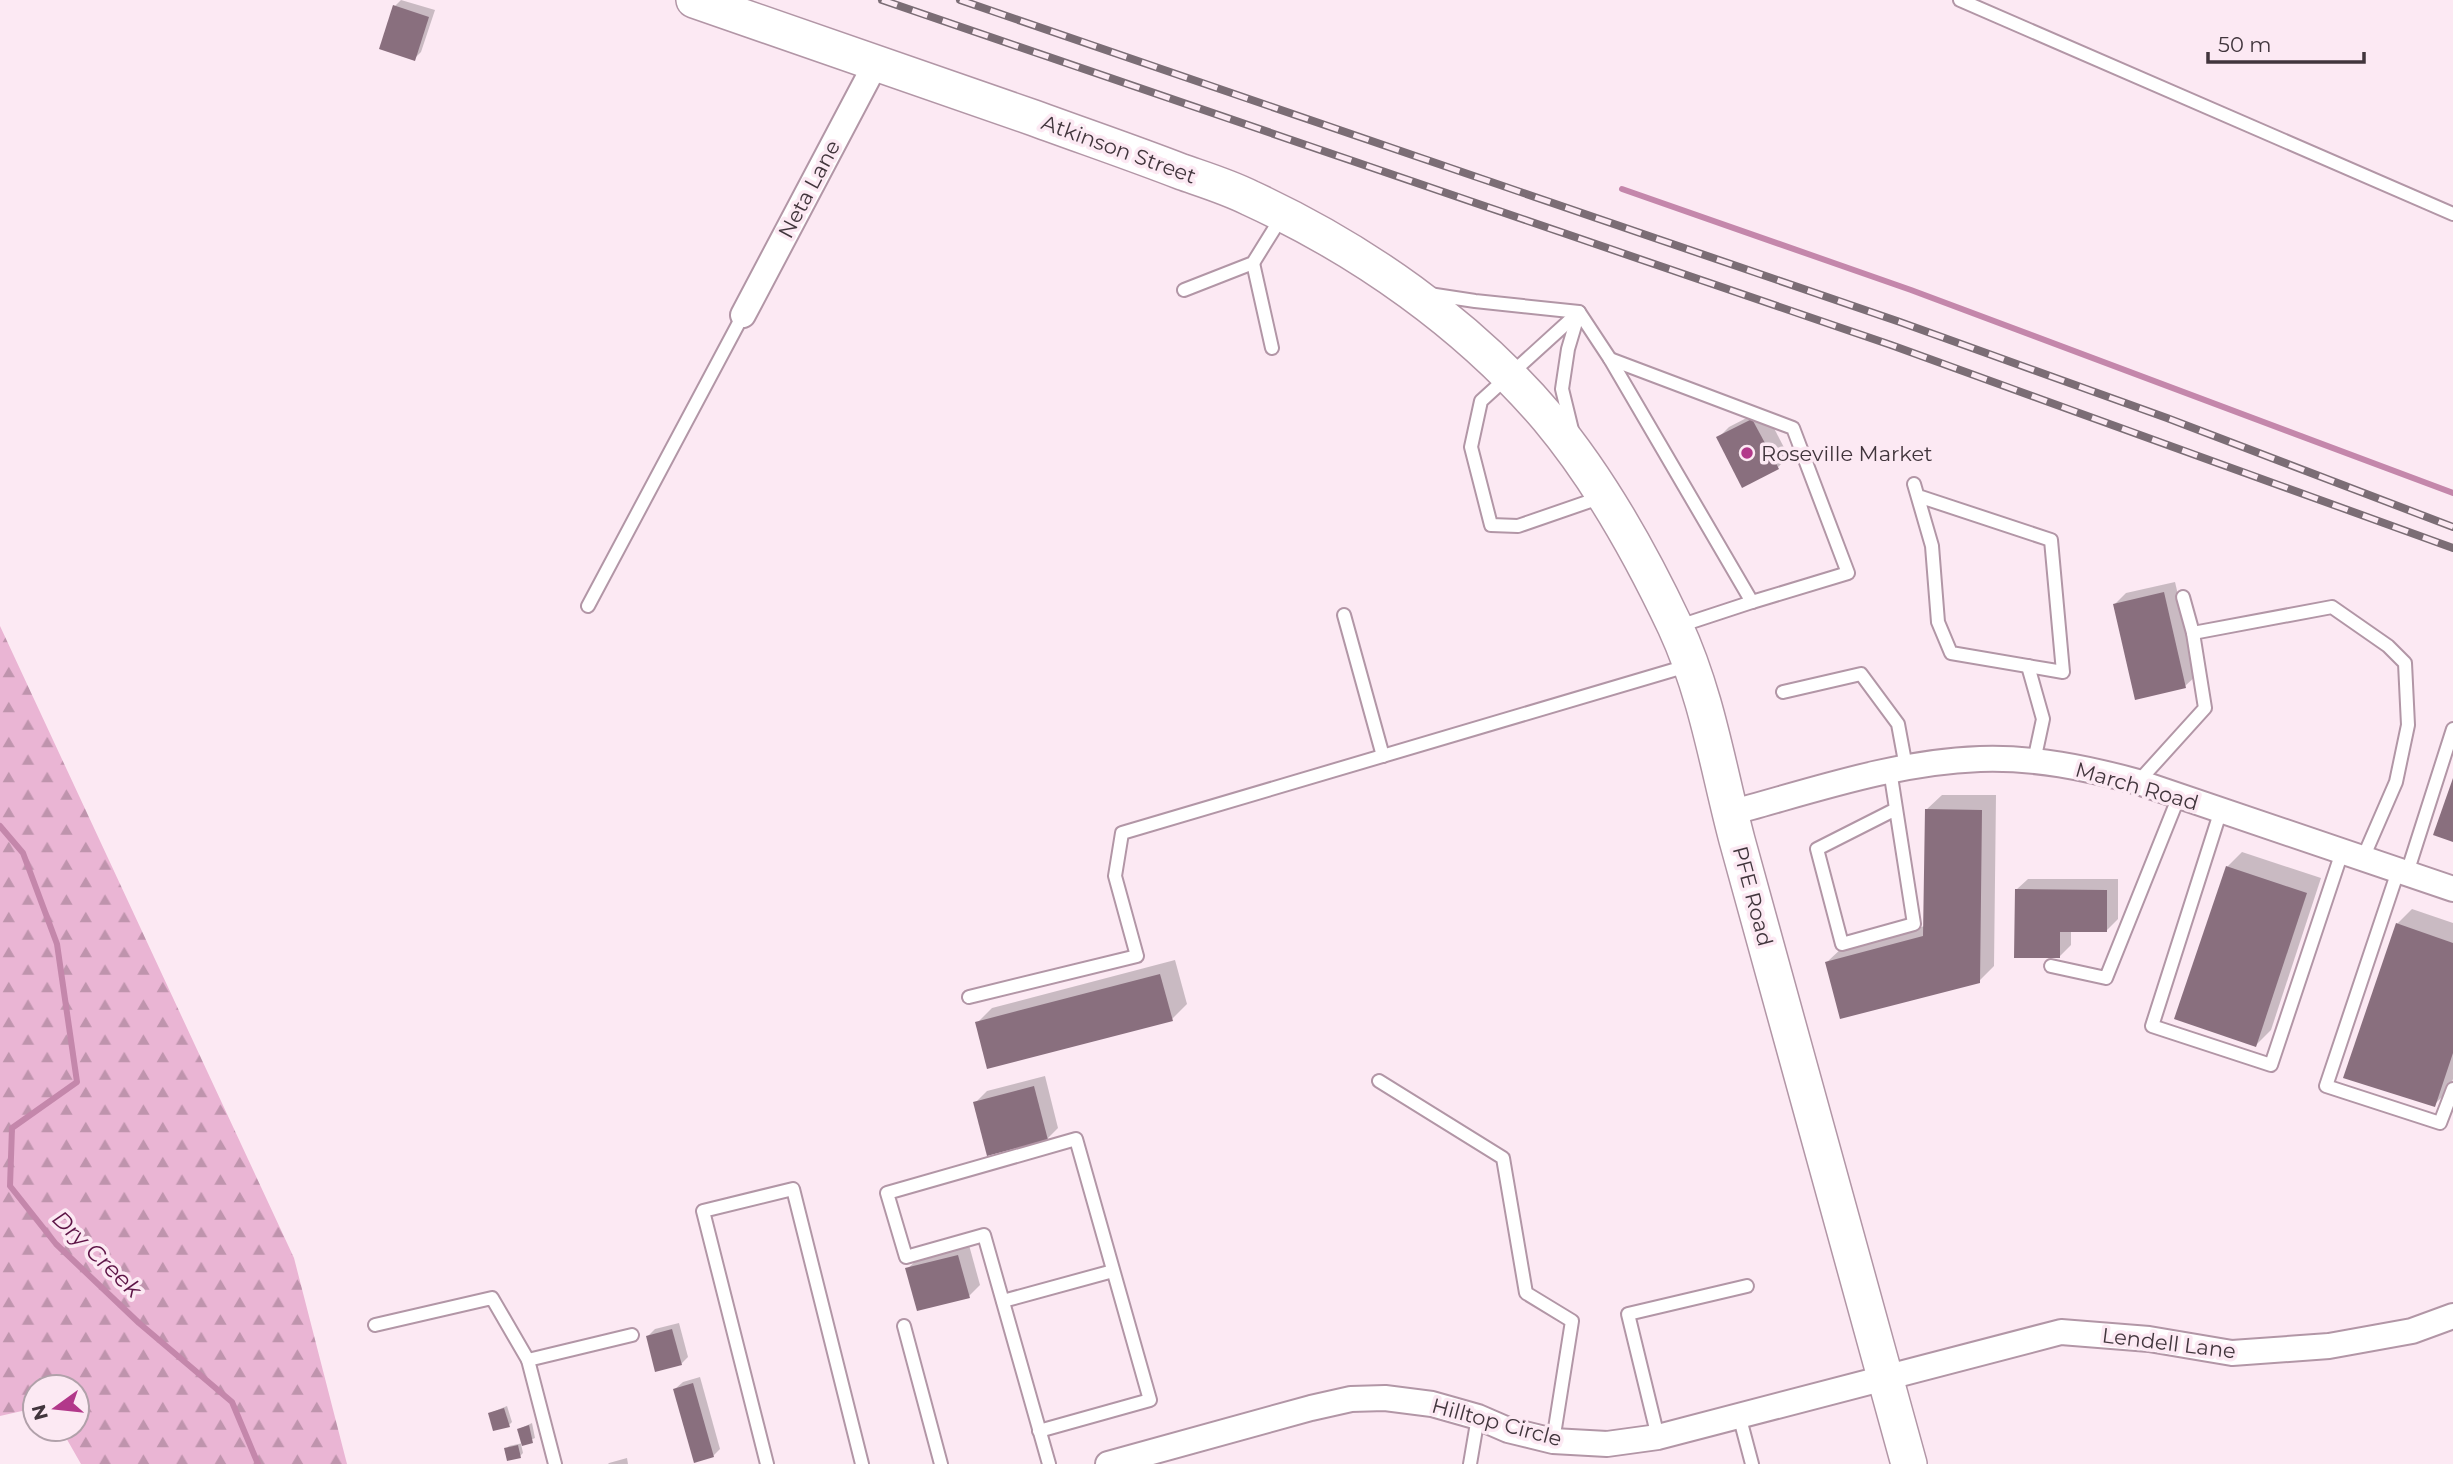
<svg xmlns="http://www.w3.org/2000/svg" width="2453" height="1464" font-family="Montserrat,sans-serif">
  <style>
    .forest { fill: url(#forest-firs) }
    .shadow { fill: #0003 }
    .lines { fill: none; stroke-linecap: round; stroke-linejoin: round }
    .stream { stroke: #c487ab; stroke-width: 6 }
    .building { fill: #896f7e }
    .service-casing { stroke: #b296a6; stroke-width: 16 }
    .minor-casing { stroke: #b296a6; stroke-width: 28 }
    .secondary-casing { stroke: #b296a6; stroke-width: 38 }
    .service { stroke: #fff; stroke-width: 12 }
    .minor { stroke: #fff; stroke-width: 24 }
    .secondary { stroke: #fff; stroke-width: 35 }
    .rail-casing { stroke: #7b6d75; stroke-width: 8 }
    .rail { stroke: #fce9f3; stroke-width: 5; stroke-dasharray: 16; stroke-linecap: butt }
    .poi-dot { fill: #b2388a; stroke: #fce9f3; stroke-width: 2.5 }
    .labels { text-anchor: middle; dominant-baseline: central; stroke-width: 7; stroke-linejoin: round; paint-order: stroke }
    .street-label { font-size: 21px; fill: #41353c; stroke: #fce9f3 }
    .poi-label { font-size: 21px; fill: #41353c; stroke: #fce9f3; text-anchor: start }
    .water-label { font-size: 23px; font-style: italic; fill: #5d1446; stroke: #fce9f3 }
  </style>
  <defs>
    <pattern id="forest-firs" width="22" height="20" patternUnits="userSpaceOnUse" patternTransform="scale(1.75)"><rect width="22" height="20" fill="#eab5d4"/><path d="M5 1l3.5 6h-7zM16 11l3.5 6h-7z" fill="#bf94ad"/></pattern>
  </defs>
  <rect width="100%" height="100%" fill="#fce9f3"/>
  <path class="forest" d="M0,626L294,1258L347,1464H81L61,1429H77V1387H35V1408L0,1416Z"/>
  <g class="shadow">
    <path d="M401,0L435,10L421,52L414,59L395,6Z"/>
    <path d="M1764,409L1789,457L1777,468L1718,438L1729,427Z"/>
    <path d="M2175,582L2197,675L2185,686L2115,604L2126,593Z"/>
    <path d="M1942,795H1996L1994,966L1979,981L1827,962L1843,947L1925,926L1926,810Z"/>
    <path d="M2242,852L2321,878L2271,1030L2256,1045L2227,867Z"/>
    <path d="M2028,879H2118V919L2107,930H2071V945L2059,957L2016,890Z"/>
    <path d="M2412,909L2453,923V1079L2449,1090L2434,1105L2397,924Z"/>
    <path d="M1175,960L1187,1004L1172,1019L977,1023L992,1008Z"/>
    <path d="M1045,1076L1058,1128L1047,1139L975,1103L987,1091Z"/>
    <path d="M969,1245L980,1285L969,1296L907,1269L919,1258Z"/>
    <path d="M679,1323L688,1357L681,1364L648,1336L655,1329Z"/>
    <path d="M700,1377L720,1449L713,1456L675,1389L683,1382Z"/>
    <path d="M507,1406L512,1422L509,1425L490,1413Z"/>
    <path d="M532,1423L535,1438L521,1444L523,1453L520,1456L506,1449L509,1446L523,1443L519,1429Z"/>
    <path d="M627,1458L628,1464H608L609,1463Z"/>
  </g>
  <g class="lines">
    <g class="stream">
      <path d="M1622,189L1911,290L2453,493"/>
      <path d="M0,826L23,853L57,944L77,1082L12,1128L10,1186L56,1244L139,1323L232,1402L258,1464"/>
    </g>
  </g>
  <g class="building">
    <path d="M393,5L429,17L415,61L379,49Z"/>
    <path d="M1752,419L1779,469L1742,488L1716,437Z"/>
    <path d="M2164,592L2186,688L2135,700L2113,604Z"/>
    <path d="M2453,778V842L2433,835Z"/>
    <path d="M1925,809L1982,810L1980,983L1840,1019L1825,962L1923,936Z"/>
    <path d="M2226,866L2307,893L2256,1047L2174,1019Z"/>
    <path d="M2015,889L2107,890V932H2060V958H2014Z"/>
    <path d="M2396,923L2453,943V1053L2435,1107L2343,1078Z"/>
    <path d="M1160,974L1173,1021L987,1069L975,1022Z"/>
    <path d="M1034,1086L1048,1140L987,1156L973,1102Z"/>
    <path d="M958,1255L970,1298L917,1311L905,1268Z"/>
    <path d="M672,1329L682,1365L655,1372L646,1336Z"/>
    <path d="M693,1383L714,1457L694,1463L673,1389Z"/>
    <path d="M504,1408L510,1427L493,1431L488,1413Z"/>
    <path d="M529,1425L533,1443L522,1446L517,1429Z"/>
    <path d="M518,1445L521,1458L507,1461L504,1448Z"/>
  </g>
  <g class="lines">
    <g class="service-casing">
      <g id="service">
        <path d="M1960,0L2453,214"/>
        <path d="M1253,263L1272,348"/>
        <path d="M1184,290L1253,263L1281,218"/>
        <path d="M1429,294L1475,301L1579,312L1568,349L1562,389L1572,430"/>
        <path d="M1610,359L1793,428L1848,573L1752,602"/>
        <path d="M1914,484L1932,546L1938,622L1951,653L2063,672L2051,540L1918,496"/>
        <path d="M1602,497L1518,526L1491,525L1471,447L1481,401L1579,312L1610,359L1752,602L1676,627"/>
        <path d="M2183,597L2193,633"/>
        <path d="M588,606L743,315"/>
        <path d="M1344,615L1383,756"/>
        <path d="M2028,666L2043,719L2034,761"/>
        <path d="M1783,692L1861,674L1898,724L1906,767"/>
        <path d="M1890,770L1914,924L1842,944L1817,849L1896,809"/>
        <path d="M2138,782L2205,708L2193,633L2332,607L2388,646L2405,663L2408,725L2396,782L2363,858"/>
        <path d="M2221,810L2152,1026L2271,1065L2342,852"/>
        <path d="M2398,871L2326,1086L2440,1123L2453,1089"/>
        <path d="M2407,873L2453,729"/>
        <path d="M2051,966L2106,978L2179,796"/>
        <path d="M969,997L1137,956L1115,876L1122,833L1687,666"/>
        <path d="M1379,1081L1503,1158L1526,1293L1572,1321L1553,1441"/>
        <path d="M1003,1301L1113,1271"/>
        <path d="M375,1325L492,1298L528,1360"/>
        <path d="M904,1326L941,1464"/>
        <path d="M1739,1415L1752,1464"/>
        <path d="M1039,1431L1150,1400L1076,1139L887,1193L906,1257L984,1235C1006,1311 1027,1388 1049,1464"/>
        <path d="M1658,1437L1628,1314L1747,1286"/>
        <path d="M555,1464L528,1360L632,1335"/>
        <path d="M767,1464L703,1211L793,1189L862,1464"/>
        <path d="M1470,1464L1478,1417"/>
      </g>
    </g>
    <g class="minor-casing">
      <g id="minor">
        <path d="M743,315L876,63"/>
        <path d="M1730,813C1812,791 1894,762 1980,759C2034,757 2087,768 2138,782L2453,889"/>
        <path d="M1108,1464L1311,1408L1351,1399L1385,1398L1432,1404L1478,1417L1508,1430L1553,1441L1607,1444L1658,1437L2061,1332L2149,1339L2232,1353L2329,1346L2412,1331L2453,1316"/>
      </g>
    </g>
    <g class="secondary-casing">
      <path id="secondary" d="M694,0C807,39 920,79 1034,118C1083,136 1133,153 1182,172C1205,180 1228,187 1250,198C1361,249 1468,324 1548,418C1600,480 1641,554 1675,626C1707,695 1718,768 1737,840L1909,1464"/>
    </g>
    <use href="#service" class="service"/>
    <use href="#minor" class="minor"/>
    <use href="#secondary" class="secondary"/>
    <g class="rail-casing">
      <g id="rail">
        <path d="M882,0L1891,345L2453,548"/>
        <path d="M960,0L1900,322L2167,418L2453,527"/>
      </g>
    </g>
    <use href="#rail" class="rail"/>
  </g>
  <circle class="poi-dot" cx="1747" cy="453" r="7"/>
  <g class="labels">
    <g class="street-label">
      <text transform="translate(1119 149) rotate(20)">Atkinson Street</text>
      <text transform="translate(809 189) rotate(-62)">Neta Lane</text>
      <text transform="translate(2137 786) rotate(16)">March Road</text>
      <text transform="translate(1753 896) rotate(75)">PFE Road</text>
      <text transform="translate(2169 1343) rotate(7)">Lendell Lane</text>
      <text transform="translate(1497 1422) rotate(15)">Hilltop Circle</text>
    </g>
    <g class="poi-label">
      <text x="1761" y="453">Roseville Market</text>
    </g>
    <g class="water-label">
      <text transform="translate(97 1254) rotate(44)">Dry Creek</text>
    </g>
  </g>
  <g transform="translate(56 1408) rotate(255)"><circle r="33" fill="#fce9f3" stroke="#b1a1aa" stroke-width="2"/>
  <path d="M0-5L12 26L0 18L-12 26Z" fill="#b2388a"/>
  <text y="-10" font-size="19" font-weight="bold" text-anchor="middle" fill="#41353c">N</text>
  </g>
  <path d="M2208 52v10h156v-10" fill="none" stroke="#41353c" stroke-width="3.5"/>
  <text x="2218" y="52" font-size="21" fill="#41353c" stroke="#fce9f3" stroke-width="5" paint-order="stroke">50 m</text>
</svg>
